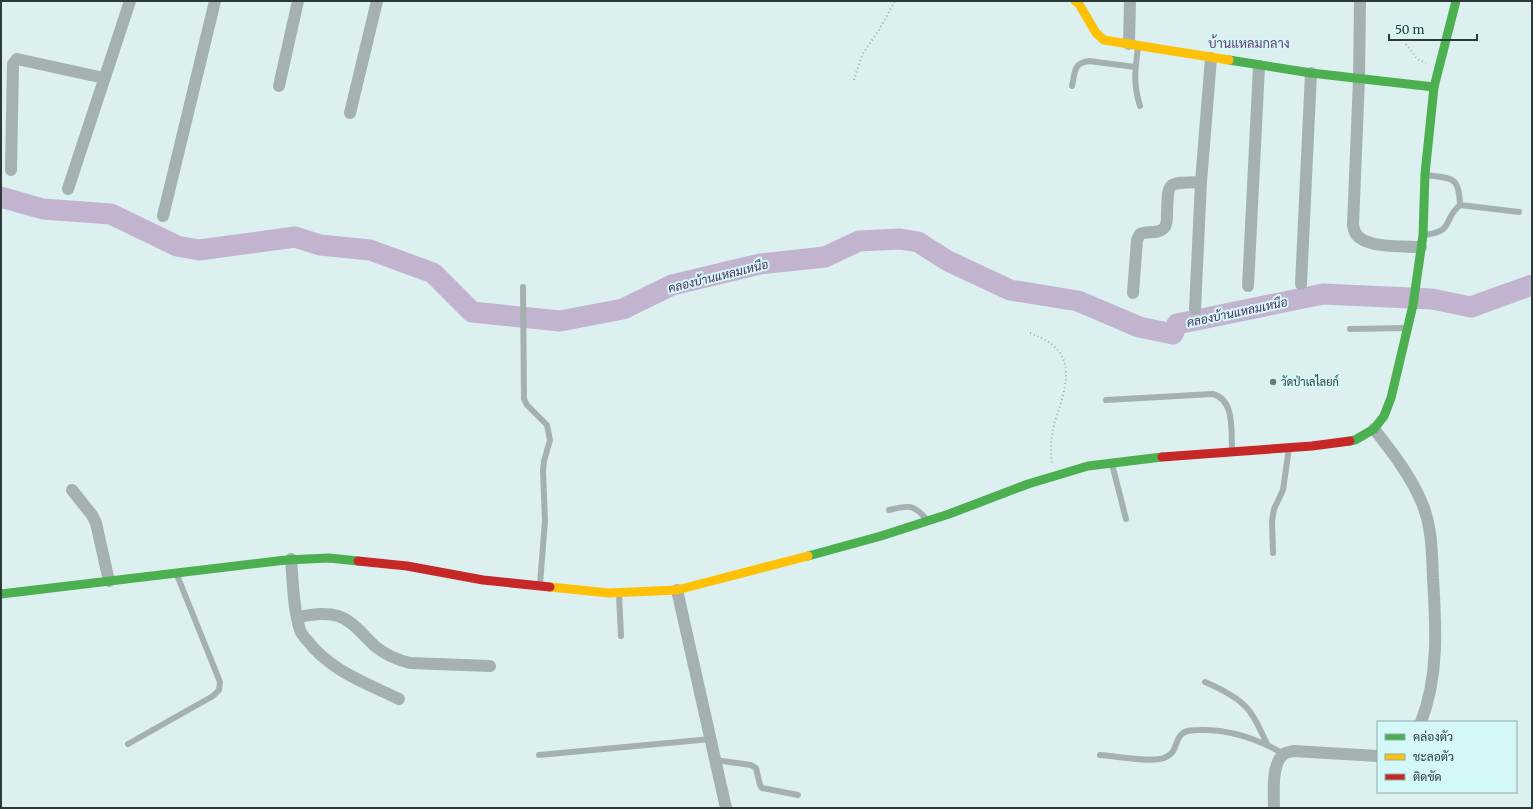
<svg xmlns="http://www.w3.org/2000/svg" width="1533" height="809" font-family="Merriweather,Sarabun,serif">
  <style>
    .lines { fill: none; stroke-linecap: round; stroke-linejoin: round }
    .river { stroke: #c2b4ce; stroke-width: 21 }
    .path { stroke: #a0acac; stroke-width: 2; stroke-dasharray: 1 3; stroke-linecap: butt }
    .lane { stroke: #a5b1b1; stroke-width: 6 }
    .street { stroke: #a5b1b1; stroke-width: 12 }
    .fast { stroke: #4caf50; stroke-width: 9 }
    .slow { stroke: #ffc107; stroke-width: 9 }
    .jam { stroke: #c62828; stroke-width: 9 }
    .poi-dot { fill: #697a79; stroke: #d3f8f7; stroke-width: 1.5 }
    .labels { text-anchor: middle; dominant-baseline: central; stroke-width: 4; stroke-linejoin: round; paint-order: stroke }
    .poi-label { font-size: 11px; fill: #2c3a3a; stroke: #d3f8f7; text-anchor: start }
    .water-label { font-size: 12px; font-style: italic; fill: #532d5e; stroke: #d3f8f7 }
    .quarter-label { font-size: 13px; fill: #683e74; stroke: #d3f8f7 }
  </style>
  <rect width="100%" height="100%" fill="#dbf0ef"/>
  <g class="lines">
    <path class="river" d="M1,197L43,209L111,214L177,246L199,250L295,237L320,245L370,250L433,273L472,312L560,321L623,309L672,285L760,264L825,257L859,241L900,239L918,242L948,261L1010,290L1078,301L1139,327L1173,334L1177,324L1323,294L1432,299L1471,307L1532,285"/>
    <g class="path">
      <path d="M1406,44L1417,59L1426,63"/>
      <path d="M854,80L862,55L879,30L895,1"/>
      <path d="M1030,333C1064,346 1072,363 1062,399C1060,408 1056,416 1054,425C1051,438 1050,450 1052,463"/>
    </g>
    <g class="lane">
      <path d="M1138,47C1135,70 1133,84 1140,106"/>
      <path d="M1072,86C1075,73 1073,63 1089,61L1135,67"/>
      <path d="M1426,175C1452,179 1459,175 1460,205L1519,212"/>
      <path d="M1425,235C1455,231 1442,220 1460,205"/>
      <path d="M523,287L524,399L527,405L547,425L550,440L544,461L543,471L545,521L540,584"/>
      <path d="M1350,329L1406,328"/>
      <path d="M1106,400L1213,394C1235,400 1231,431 1232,449"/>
      <path d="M1112,464L1126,519"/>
      <path d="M889,510C909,505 914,504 927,520"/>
      <path d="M1273,553L1272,521L1274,509L1283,490L1289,448"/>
      <path d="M619,594L621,636"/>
      <path d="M1205,682C1219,688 1236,696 1247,708C1256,718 1261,732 1267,744"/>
      <path d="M128,744L213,696L219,690L220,682L177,575"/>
      <path d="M539,755L711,739"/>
      <path d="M1100,755C1115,756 1151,763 1164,758C1179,752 1173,742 1182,734C1186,730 1193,730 1199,730C1230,729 1258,739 1284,754"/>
      <path d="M715,760L751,765L756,768L760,785L762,788L798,795"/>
    </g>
    <g class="street">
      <path d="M1360,1L1359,79L1353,225C1354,230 1355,235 1360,238C1373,248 1405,246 1421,247"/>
      <path d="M1129,44L1130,1"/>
      <path d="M279,86L298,1"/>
      <path d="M350,113L377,1"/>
      <path d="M11,170L13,64L17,59L104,78"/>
      <path d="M68,189L130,1"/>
      <path d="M163,216L215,1"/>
      <path d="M1301,284L1311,73"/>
      <path d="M1248,286L1259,66"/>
      <path d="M1133,293L1137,240L1140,234C1147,231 1159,234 1164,228C1167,225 1167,220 1167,216C1168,180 1166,183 1201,182"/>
      <path d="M1195,309L1201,182L1211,58"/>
      <path d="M1374,429C1392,452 1411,476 1422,503C1432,527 1432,553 1433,578C1436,626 1439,676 1421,722"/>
      <path d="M72,490L92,515L96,523L109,581"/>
      <path d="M291,559C293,582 293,608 300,630C301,633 304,637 307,640C329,670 366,683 399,699"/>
      <path d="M677,590L726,808"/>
      <path d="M298,617C311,615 325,612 338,616C354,621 364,637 376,647C386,655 398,660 410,663L490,666"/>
      <path d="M1274,808C1274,794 1271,763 1284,754C1286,752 1291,752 1293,751L1378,756"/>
    </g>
    <g class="fast">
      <path d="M1229,60L1311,73L1434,87"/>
      <path d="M1350,441L1355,440L1374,429L1384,416L1391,398L1413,305L1423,235L1425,174L1434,87L1456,1"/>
      <path d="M808,556L881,536L949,514L1028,484L1088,466L1162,457"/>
      <path d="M1,594L286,560L329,558L358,561"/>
    </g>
    <g class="slow">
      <path d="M1075,1L1079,4L1096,33L1104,40L1229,60"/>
      <path d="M550,587L609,593L677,590L808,556"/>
    </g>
    <g class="jam">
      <path d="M1162,457L1312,446L1350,441"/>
      <path d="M358,561L407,566L483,580L550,587"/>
    </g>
  </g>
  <circle class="poi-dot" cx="1273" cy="382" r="4"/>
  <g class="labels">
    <g class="poi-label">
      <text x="1281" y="382">วัดป่าเลไลยก์</text>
    </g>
    <g class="water-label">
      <text transform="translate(718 276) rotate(-14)">คลองบ้านแหลมเหนือ</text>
      <text transform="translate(1237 312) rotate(-12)">คลองบ้านแหลมเหนือ</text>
    </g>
    <g class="quarter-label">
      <text x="1249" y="43">บ้านแหลมกลาง</text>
    </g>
  </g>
  <rect width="1533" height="809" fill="none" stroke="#2c3a3a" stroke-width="4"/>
  <rect x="1377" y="721" width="140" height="72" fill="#d3f8f7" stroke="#90acab"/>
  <rect x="1385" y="734" width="20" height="6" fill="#4caf50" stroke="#90acab"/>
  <text x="1413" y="741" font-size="12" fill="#2c3a3a">คล่องตัว</text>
  <rect x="1385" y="754" width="20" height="6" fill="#ffc107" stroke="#90acab"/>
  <text x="1413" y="761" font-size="12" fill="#2c3a3a">ชะลอตัว</text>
  <rect x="1385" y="774" width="20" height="6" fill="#c62828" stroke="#90acab"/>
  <text x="1413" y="781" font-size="12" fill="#2c3a3a">ติดขัด</text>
  <path d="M1389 34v6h88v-6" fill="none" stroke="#2c3a3a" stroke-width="2"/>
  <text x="1395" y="34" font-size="12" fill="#2c3a3a" stroke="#d3f8f7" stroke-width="3" paint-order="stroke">50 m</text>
</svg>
